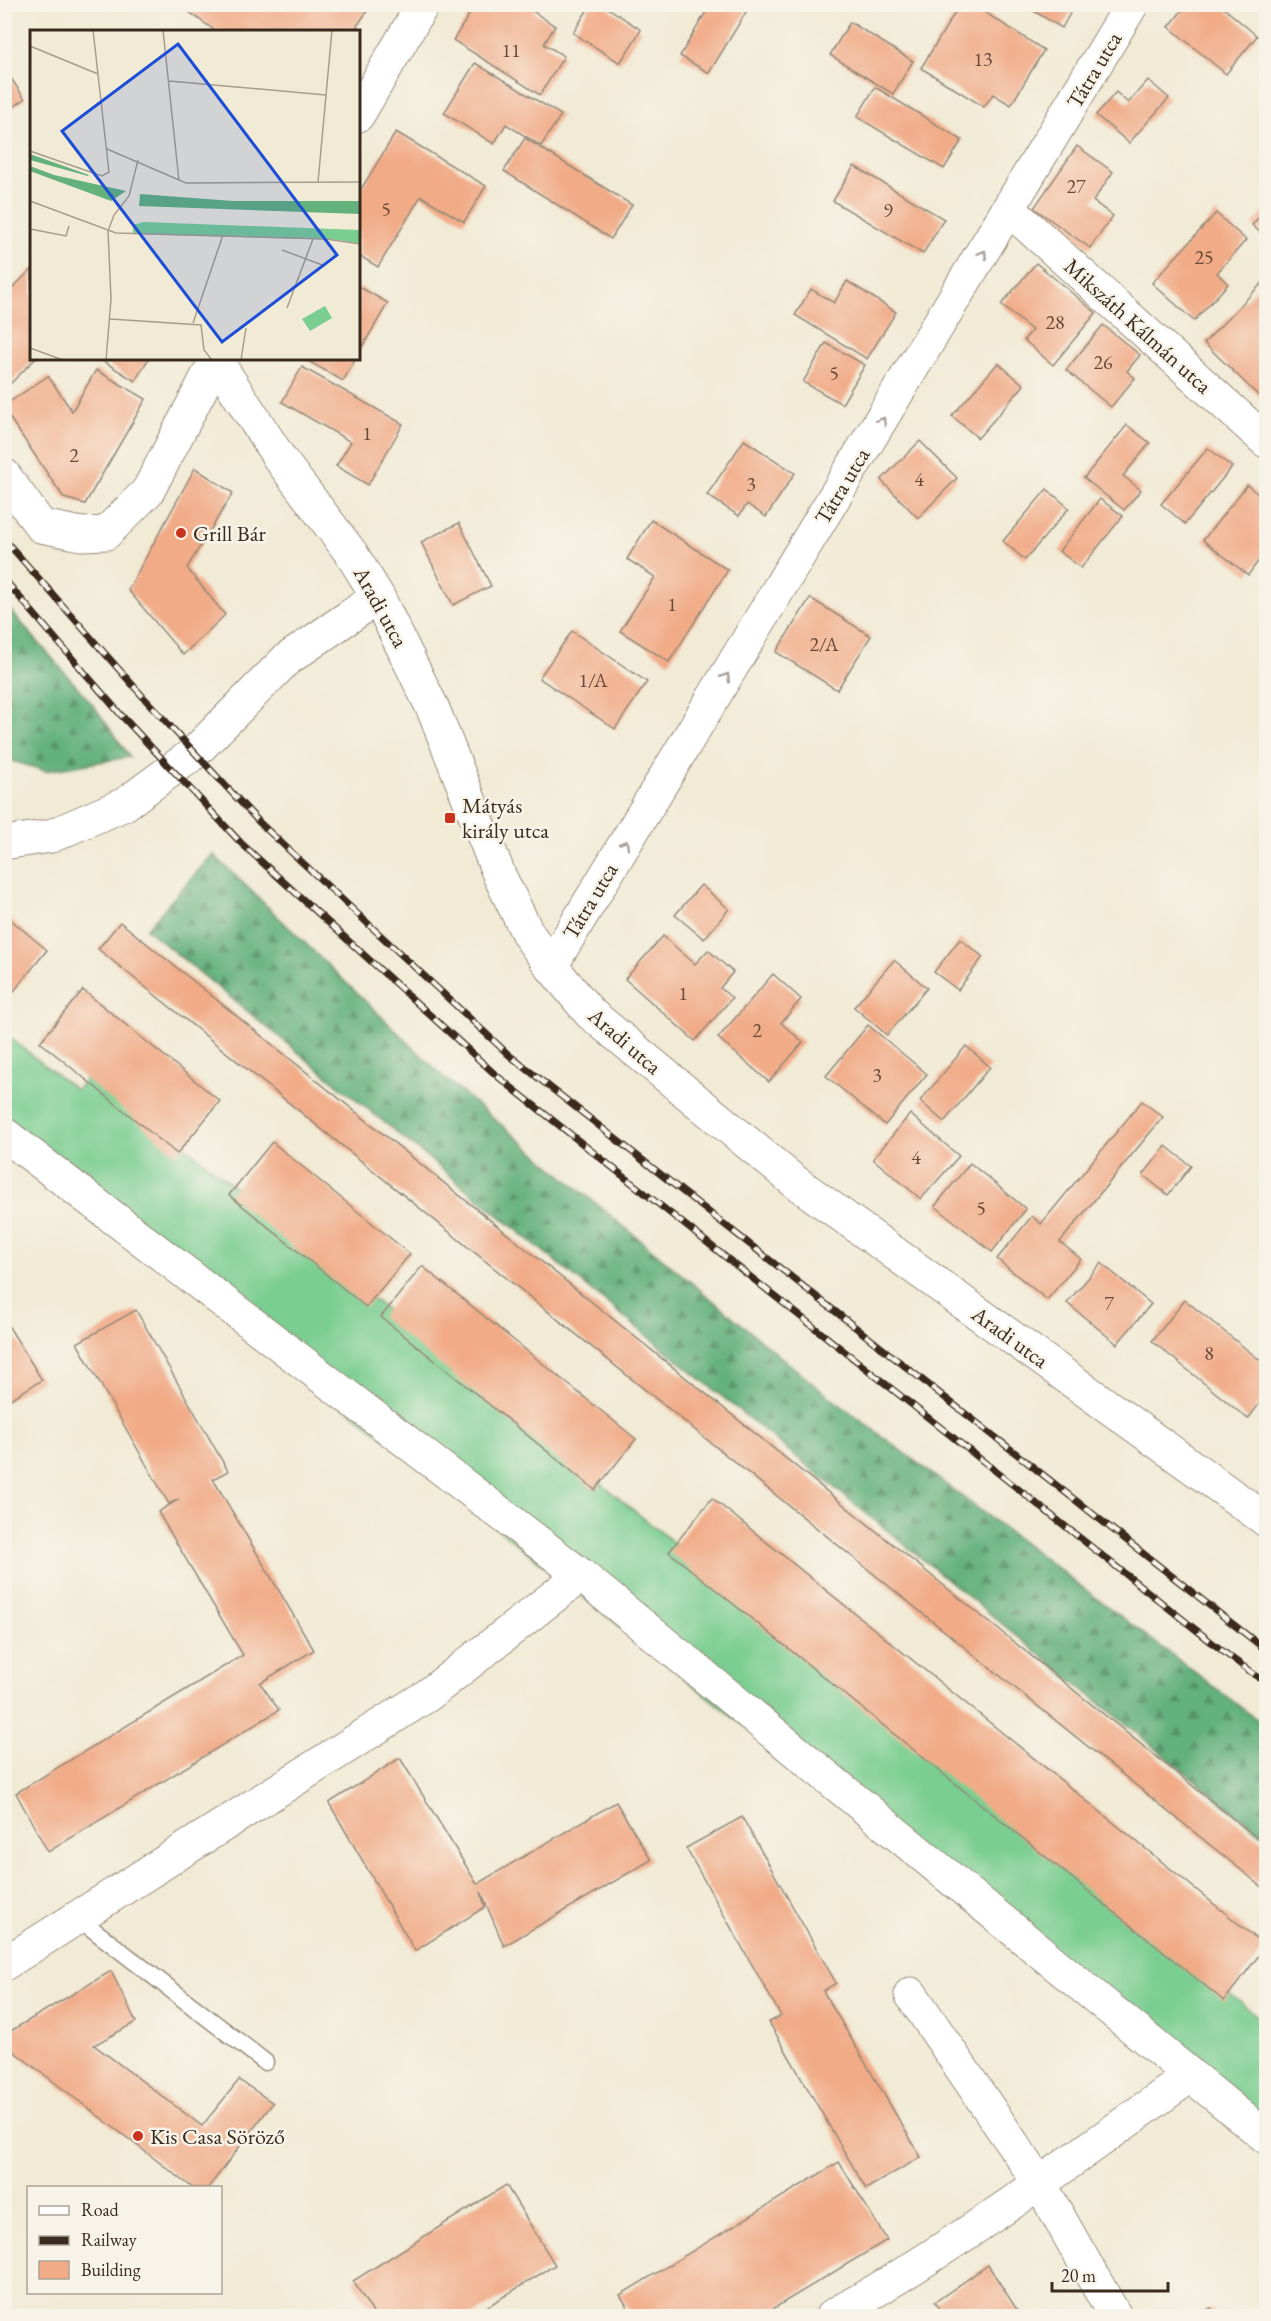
<svg xmlns="http://www.w3.org/2000/svg" width="1271" height="2321" font-family="'EB Garamond',serif">
  <style>
    .grass { fill: #7ace91; stroke: #5a7c58; stroke-width: 1.5 }
    .forest { fill: url(#forest-firs); stroke: #4f6e4c; stroke-width: 1.5 }
    .building { fill: #f1ab87 }
    .lines { fill: none; stroke-linecap: round; stroke-linejoin: round }
    .service-casing { stroke: #968a7a; stroke-width: 19 }
    .minor-casing { stroke: #968a7a; stroke-width: 35 }
    .service { stroke: #fff; stroke-width: 16 }
    .minor { stroke: #fff; stroke-width: 33 }
    .rail-casing { stroke: #3b2a1e; stroke-width: 7 }
    .rail { stroke: #f7f3e8; stroke-width: 4.5; stroke-dasharray: 14; stroke-linecap: butt }
    .oneway { stroke: #a79f9a }
    .poi-dot { fill: #c8321e; stroke: #f7f3e8; stroke-width: 2 }
    .labels { text-anchor: middle; dominant-baseline: central; stroke-width: 5; stroke-linejoin: round; paint-order: stroke }
    .number-label { font-size: 20px; fill: #684a38 }
    .street-label { font-size: 22px; fill: #3b2a1e; stroke: #f7f3e8 }
    .poi-label { font-size: 22px; fill: #3b2a1e; stroke: #f7f3e8; text-anchor: start }
    .inset-road { fill: none; stroke: #a89d8c; stroke-width: 1.5 }
    .view { fill: #1d4ed8; fill-opacity: 0.15; stroke: #1d4ed8; stroke-width: 3 }
    .inset-edge { fill: none; stroke: #3b2a1e; stroke-width: 3 }
  </style>
  <defs>
    <pattern id="forest-firs" width="22" height="20" patternUnits="userSpaceOnUse" patternTransform="scale(1.5)"><rect width="22" height="20" fill="#63b17b"/><path d="M5 1l3.5 6h-7zM16 11l3.5 6h-7z" fill="#539064"/></pattern>
  </defs>
  <rect width="100%" height="100%" fill="#f7f3e8"/>
  <filter id="ink" filterUnits="userSpaceOnUse"><feTurbulence type="fractalNoise" baseFrequency=".0167" numOctaves="2"/><feDisplacementMap in="SourceGraphic" scale="12" xChannelSelector="R" yChannelSelector="G"/><feConvolveMatrix kernelMatrix="1 2 1 2 8 2 1 2 1" color-interpolation-filters="sRGB"/></filter>
  <filter id="wash" filterUnits="userSpaceOnUse"><feTurbulence type="fractalNoise" baseFrequency=".008" numOctaves="4" result="noise"/><feDisplacementMap in="SourceGraphic" scale="24" xChannelSelector="R" yChannelSelector="G"/><feGaussianBlur stdDeviation="1.35" result="paint"/><feColorMatrix in="noise" values="0 0 0 0 0 0 0 0 0 0 0 0 0 0 0 0 0 1.4 0 .05"/><feComposite in="paint" operator="in"/></filter>
  <g filter="url(#wash)">
    <rect width="100%" height="100%" fill="#f1ead5"/>
    <path class="grass" d="M4,1033L76,1090L92,1071L1266,2023V2143L5,1135Z"/>
    <g class="forest">
      <path d="M4,603L94,706L130,757L46,771L5,759Z"/>
      <path d="M213,854L446,1079L822,1391L1266,1726V1838L146,929Z"/>
    </g>
    <g id="blocks">
      <g class="building">
        <path d="M178,4H372L353,32H217Z"/>
        <path d="M476,4H539L534,12L555,26L544,44L564,56L540,95L453,40Z"/>
        <path d="M591,4H602L641,30L620,63L573,33Z"/>
        <path d="M694,4H751L709,73L680,56L706,12Z"/>
        <path d="M960,4H972L1044,50L1011,105L993,94L984,107L921,68Z"/>
        <path d="M1022,4H1075L1062,28Z"/>
        <path d="M1187,4H1219L1257,36L1226,74L1169,27Z"/>
        <path d="M850,22L913,61L893,94L830,55Z"/>
        <path d="M475,63L561,115L541,146L506,124L494,144L444,113Z"/>
        <path d="M4,68L25,99L4,113Z"/>
        <path d="M1148,80L1169,98L1129,143L1096,115L1116,92L1128,103Z"/>
        <path d="M875,87L962,140L944,169L857,117Z"/>
        <path d="M396,132L486,186L464,222L421,196L378,267L358,255V194Z"/>
        <path d="M525,138L632,205L611,239L504,171Z"/>
        <path d="M1077,146L1113,172L1093,201L1113,216L1090,248L1034,208Z"/>
        <path d="M854,166L944,219L923,254L833,201Z"/>
        <path d="M1266,209V238L1252,225Z"/>
        <path d="M1216,213L1246,240L1217,273L1228,284L1194,321L1152,283Z"/>
        <path d="M1036,263L1096,313L1053,365L1024,340L1032,330L1001,305Z"/>
        <path d="M32,269V358H36L4,390V296Z"/>
        <path d="M1266,279V391L1260,397L1204,343Z"/>
        <path d="M847,281L896,312L867,359L795,315L811,289L834,303Z"/>
        <path d="M358,286L388,303L358,354Z"/>
        <path d="M1103,325L1140,355L1127,371L1135,378L1111,407L1066,370Z"/>
        <path d="M826,343L865,365L842,404L803,382Z"/>
        <path d="M98,358H149L135,381Z"/>
        <path d="M303,358H356L343,381Z"/>
        <path d="M998,363L1024,385L978,438L952,416Z"/>
        <path d="M302,367L403,424L368,485L336,466L351,442L282,402Z"/>
        <path d="M96,370L146,399L85,504L64,498L5,411V405L48,376L72,411Z"/>
        <path d="M1127,425L1150,443L1123,476L1141,490L1124,510L1084,478Z"/>
        <path d="M744,440L795,473L766,517L747,504L739,516L707,495Z"/>
        <path d="M920,441L957,478L918,518L881,480Z"/>
        <path d="M1208,448L1232,467L1185,524L1161,504Z"/>
        <path d="M195,468L233,493L187,568L225,615L183,655L128,590Z"/>
        <path d="M1247,485L1266,501V551L1248,575L1203,540Z"/>
        <path d="M1047,489L1069,508L1025,560L1003,541Z"/>
        <path d="M1100,499L1123,516L1081,568L1059,551Z"/>
        <path d="M651,520L728,570L669,662L620,631L655,577L627,559Z"/>
        <path d="M459,523L491,586L453,605L421,542Z"/>
        <path d="M810,598L871,636L837,690L776,652Z"/>
        <path d="M572,631L647,682L615,729L539,678Z"/>
        <path d="M701,885L729,909L704,939L675,915Z"/>
        <path d="M5,915L47,950L5,1002Z"/>
        <path d="M120,922L1266,1845V1890L98,949Z"/>
        <path d="M663,936L695,964L708,950L733,972L720,988L732,998L695,1041L625,979Z"/>
        <path d="M960,939L983,957L958,990L934,972Z"/>
        <path d="M894,960L927,988L887,1035L854,1007Z"/>
        <path d="M773,974L801,999L781,1023L803,1042L769,1082L718,1038Z"/>
        <path d="M83,990L220,1101L177,1154L40,1042Z"/>
        <path d="M868,1025L927,1074L885,1125L826,1076Z"/>
        <path d="M966,1046L990,1067L944,1122L920,1101Z"/>
        <path d="M1142,1101L1163,1117L1060,1242L1081,1259L1047,1300L997,1259L1032,1216L1041,1224Z"/>
        <path d="M910,1114L959,1156L921,1199L873,1159Z"/>
        <path d="M272,1142L410,1254L366,1307L229,1195Z"/>
        <path d="M1166,1146L1191,1166L1168,1195L1143,1175Z"/>
        <path d="M970,1163L1026,1209L992,1252L935,1206Z"/>
        <path d="M1101,1263L1151,1304L1117,1344L1067,1303Z"/>
        <path d="M422,1266L636,1439L595,1490L381,1317Z"/>
        <path d="M1185,1300L1266,1365V1395L1248,1419L1152,1341Z"/>
        <path d="M136,1310L228,1471L213,1479L314,1650L260,1683L279,1710L48,1852L16,1793L243,1655L158,1512L179,1499L169,1504L77,1343Z"/>
        <path d="M4,1319L42,1380L4,1403Z"/>
        <path d="M712,1498L1266,1946L1224,2001L669,1552Z"/>
        <path d="M400,1758L477,1884L616,1802L651,1860L504,1946L481,1892L485,1907L415,1951L329,1803Z"/>
        <path d="M742,1817L836,1983L823,1991L921,2157L866,2189L769,2022L781,2016L686,1848Z"/>
        <path d="M111,1971L136,2022L94,2045L202,2126L239,2080L273,2103L208,2188H193L4,2044V2035Z"/>
        <path d="M839,2162L887,2240L761,2316H633L620,2295Z"/>
        <path d="M506,2185L555,2265L472,2316H375L353,2281Z"/>
        <path d="M988,2265L1021,2316H945L935,2302Z"/>
        <path d="M1211,2308L1218,2316H1197Z"/>
      </g>
    </g>
  </g>
  <g filter="url(#ink)">
    <use href="#blocks" fill-opacity="0" stroke="#968a7a" stroke-width="1.5"/>
    <g class="lines">
      <g class="service-casing">
        <path id="service" d="M78,1918L265,2062"/>
      </g>
      <g class="minor-casing">
        <g id="minor">
          <path d="M358,115L423,4"/>
          <path d="M1010,210L1266,441"/>
          <path d="M216,360L280,459L351,553L378,597L433,709L500,877L528,934L551,966L590,1013L794,1181L1266,1520"/>
          <path d="M4,475L41,526L82,534L106,533L148,491L217,358"/>
          <path d="M4,843L51,836L125,804L193,754L286,660L378,597"/>
          <path d="M551,966L1132,4"/>
          <path d="M4,1134L581,1575L1266,2137"/>
          <path d="M4,1964L428,1695L581,1575"/>
          <path d="M911,1994L1040,2184L1115,2316"/>
          <path d="M832,2316C957,2246 1073,2160 1190,2076"/>
        </g>
      </g>
      <use href="#service" class="service"/>
      <use href="#minor" class="minor"/>
      <g class="rail-casing">
        <g id="rail">
          <path d="M4,539L145,699L260,823L509,1055L1266,1650"/>
          <path d="M4,579L121,715L241,843L497,1076L1229,1656L1266,1683"/>
        </g>
      </g>
      <use href="#rail" class="rail"/>
    </g>
    <defs><path id="oneway-chevron" d="M-2-3.5L2.5 0L-2 3.5" fill="none" stroke-width="1.6" stroke-linecap="round" stroke-linejoin="round" transform="scale(1.5)"/></defs>
    <g class="oneway">
      <use href="#oneway-chevron" transform="translate(983 254) rotate(-59)"/>
      <use href="#oneway-chevron" transform="translate(882 421) rotate(-59)"/>
      <use href="#oneway-chevron" transform="translate(726 677) rotate(-59)"/>
      <use href="#oneway-chevron" transform="translate(625 844) rotate(-59)"/>
    </g>
  </g>
  <g class="poi-dot">
    <circle cx="181" cy="533" r="6"/>
    <rect x="444" y="812" width="12" height="12" rx="3"/>
    <circle cx="138" cy="2136" r="6"/>
  </g>
  <g class="labels">
    <g class="number-label">
      <text x="511" y="50">11</text>
      <text x="983" y="59">13</text>
      <text x="1076" y="186">27</text>
      <text x="386" y="209">5</text>
      <text x="888" y="210">9</text>
      <text x="1204" y="257">25</text>
      <text x="1055" y="322">28</text>
      <text x="1103" y="362">26</text>
      <text x="834" y="373">5</text>
      <text x="367" y="433">1</text>
      <text x="74" y="455">2</text>
      <text x="919" y="479">4</text>
      <text x="751" y="484">3</text>
      <text x="672" y="604">1</text>
      <text x="824" y="644">2/A</text>
      <text x="593" y="680">1/A</text>
      <text x="683" y="993">1</text>
      <text x="757" y="1030">2</text>
      <text x="877" y="1075">3</text>
      <text x="916" y="1157">4</text>
      <text x="981" y="1208">5</text>
      <text x="1109" y="1303">7</text>
      <text x="1209" y="1353">8</text>
    </g>
    <g class="street-label">
      <text transform="translate(1094 70) rotate(-59)">Tátra utca</text>
      <text transform="translate(1138 326) rotate(42)">Mikszáth Kálmán utca</text>
      <text transform="translate(842 486) rotate(-59)">Tátra utca</text>
      <text transform="translate(381 607) rotate(61)">Aradi utca</text>
      <text transform="translate(590 901) rotate(-59)">Tátra utca</text>
      <text transform="translate(625 1041) rotate(41)">Aradi utca</text>
      <text transform="translate(1010 1337) rotate(36)">Aradi utca</text>
    </g>
    <g class="poi-label">
      <text x="193" y="533">Grill Bár</text>
      <text x="462" y="805">Mátyás<tspan x="462" dy="25">király utca</tspan></text>
      <text x="150" y="2136">Kis Casa Söröző</text>
    </g>
  </g>
  <g transform="translate(30 30)">
    <rect width="330" height="330" fill="#f1ead5"/>
    <path d="M114,192L330,200V214L309,210L103,204V195ZM295,276L302,288L280,301L272,289Z" fill="#7ace91"/>
    <path d="M0,124L59,145L58,146L0,130ZM0,136L24,145L96,161L81,171L0,141ZM110,164L203,171H330V184L109,176Z" fill="#63b17b"/>
    <path class="inset-road" d="M133,0L149,151M0,16L68,44M139,51L296,65M77,119L156,153L330,152M0,121L72,146L79,142L63,0M288,152L302,0M0,171L86,203L296,209L330,214M0,199L36,206L39,196M252,220L295,236M257,278L283,209M80,289L171,295L174,320L182,330M163,293L193,205M0,318L33,330M76,330L81,269L78,201L84,185L99,166L108,130M211,330L216,298"/>
    <path class="view" d="M148,14L307,225L192,312L32,101Z"/>
    <rect width="330" height="330" class="inset-edge"/>
  </g>
  <rect width="1271" height="2321" fill="none" stroke="#f7f3e8" stroke-width="24"/>
  <rect x="27" y="2186" width="195" height="108" fill="#f7f3e8" stroke="#aca397" stroke-width="1.5"/>
  <rect x="39" y="2206" width="30" height="9" fill="#ffffff" stroke="#aca397" stroke-width="1.5"/>
  <text x="81" y="2216" font-size="18" fill="#3b2a1e">Road</text>
  <rect x="39" y="2236" width="30" height="9" fill="#3b2a1e" stroke="#aca397" stroke-width="1.5"/>
  <text x="81" y="2246" font-size="18" fill="#3b2a1e">Railway</text>
  <rect x="39" y="2261" width="30" height="18" fill="#f1ab87" stroke="#aca397" stroke-width="1.5"/>
  <text x="81" y="2276" font-size="18" fill="#3b2a1e">Building</text>
  <path d="M1052 2282v9h116v-9" fill="none" stroke="#3b2a1e" stroke-width="3"/>
  <text x="1061" y="2282" font-size="18" fill="#3b2a1e" stroke="#f7f3e8" stroke-width="4.5" paint-order="stroke">20 m</text>
</svg>
